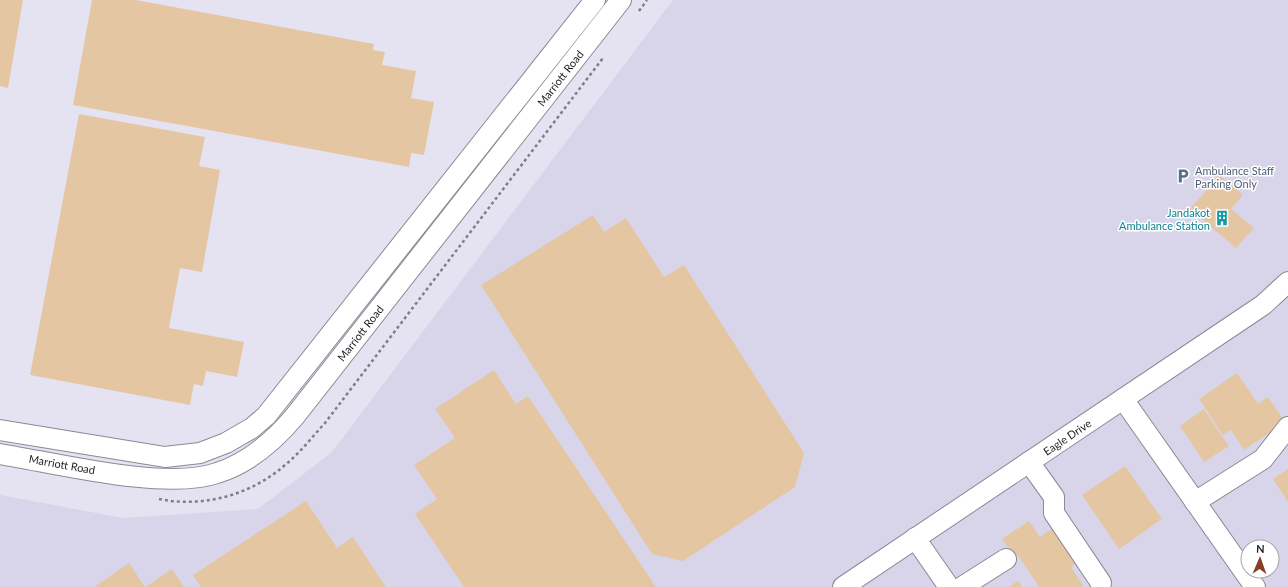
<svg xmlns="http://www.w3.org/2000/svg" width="1288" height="587" font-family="Lato,sans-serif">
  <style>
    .built { fill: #d8d5ea; fill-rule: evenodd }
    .building { fill: #e5c6a3 }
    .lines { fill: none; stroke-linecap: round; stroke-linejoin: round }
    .minor-casing { stroke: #8b8995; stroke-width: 22 }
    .path { stroke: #7f7d87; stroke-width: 2.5; stroke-dasharray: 3 3; stroke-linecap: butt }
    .minor { stroke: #fff; stroke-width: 20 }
    .labels { text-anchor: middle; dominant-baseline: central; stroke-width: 3; stroke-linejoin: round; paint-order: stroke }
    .street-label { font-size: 11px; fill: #1f1e23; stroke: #fff }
    .service-label { font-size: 11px; fill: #4e5e75; stroke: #fff; text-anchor: start }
    .culture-label { font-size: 11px; fill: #0d838f; stroke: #fff; text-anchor: end }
  </style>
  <rect width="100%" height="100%" fill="#e5e3f1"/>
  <path class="built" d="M673,0H1288V587H0V495L123,518L258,509L332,452ZM1248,547H1272V571H1248Z"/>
  <g class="building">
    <path d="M0,0H23L8,88L0,86Z"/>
    <path d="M92,0H136L374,44L373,50L385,52L382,65L416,71L411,98L434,102L424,155L411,153L409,167L73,105Z"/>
    <path d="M79,114L205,137L199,166L220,170L202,272L180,268L169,328L244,342L237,377L206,371L203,386L194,384L190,405L30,375Z"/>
    <path d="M1219,175L1243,195L1231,209L1254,228L1236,248L1190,209Z"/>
    <path d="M593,215L604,232L626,218L664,277L684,265L804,453L795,487L683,561L652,554L481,285Z"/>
    <path d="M494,370L516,404L528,396L656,587H464L415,514L437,499L414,465L455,438L435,409Z"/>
    <path d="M1237,373L1258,404L1268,397L1285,422L1244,450L1231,430L1223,435L1199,399Z"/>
    <path d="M1204,409L1229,446L1204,462L1180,426Z"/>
    <path d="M1125,466L1162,519L1119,549L1082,495Z"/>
    <path d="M1288,469V502L1273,479Z"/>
    <path d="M306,501L337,548L353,537L386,587H201L193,575Z"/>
    <path d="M1029,521L1040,537L1058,524L1082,559L1071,567L1084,587H1039L1018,555L1014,557L1002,539Z"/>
    <path d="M129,563L145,587H94Z"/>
    <path d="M172,569L184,587H146Z"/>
    <path d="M1018,581L1022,587H1009Z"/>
  </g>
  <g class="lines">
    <g class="minor-casing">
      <g id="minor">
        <path d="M1123,399L1255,587"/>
        <path d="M0,430L165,457L200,453L226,443L252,428L266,416L595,0"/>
        <path d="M0,454C56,463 166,491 217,473C249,463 274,441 295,416L621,0"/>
        <path d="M1029,462L1054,497V513L1101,583"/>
        <path d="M1195,502L1263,459L1288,427"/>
        <path d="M915,538L949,587"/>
        <path d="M843,587L1263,305L1288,282"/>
        <path d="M962,587L1006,559"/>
      </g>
    </g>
    <g class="path">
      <path d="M639,11L647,0"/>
      <path d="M159,499C203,508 251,495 285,465C300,453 312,437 325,423L603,58"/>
    </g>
    <use href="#minor" class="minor"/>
  </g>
  <defs>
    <g id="parking-bare" transform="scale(1.2)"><path d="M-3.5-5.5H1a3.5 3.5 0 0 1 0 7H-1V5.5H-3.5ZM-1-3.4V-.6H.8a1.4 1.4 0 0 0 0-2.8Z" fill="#5c6f8a" stroke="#fff" stroke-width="2.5" paint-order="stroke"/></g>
    <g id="building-bare" transform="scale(1.2)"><path d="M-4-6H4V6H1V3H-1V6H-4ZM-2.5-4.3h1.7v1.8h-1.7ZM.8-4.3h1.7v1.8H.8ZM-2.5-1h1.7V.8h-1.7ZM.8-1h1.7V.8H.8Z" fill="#0f9aa8" stroke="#fff" stroke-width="2.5" paint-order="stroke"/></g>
  </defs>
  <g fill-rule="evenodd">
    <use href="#parking-bare" x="1183" y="176"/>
    <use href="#building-bare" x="1222" y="218"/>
  </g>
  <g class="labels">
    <g class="street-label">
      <text transform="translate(560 78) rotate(-52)">Marriott Road</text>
      <text transform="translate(360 333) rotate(-52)">Marriott Road</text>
      <text transform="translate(1067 437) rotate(-34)">Eagle Drive</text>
      <text transform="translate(62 464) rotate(10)">Marriott Road</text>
    </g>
    <g class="service-label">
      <text x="1195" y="170">Ambulance Staff<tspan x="1195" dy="13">Parking Only</tspan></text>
    </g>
    <g class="culture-label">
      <text x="1210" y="212">Jandakot<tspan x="1210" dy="13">Ambulance Station</tspan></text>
    </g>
  </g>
  <g transform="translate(1260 559) rotate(2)"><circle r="19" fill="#ffffff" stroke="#a5a5a7"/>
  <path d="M0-3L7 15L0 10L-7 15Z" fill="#873e22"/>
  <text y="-6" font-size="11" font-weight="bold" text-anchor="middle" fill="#1f1e23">N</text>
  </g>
</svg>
